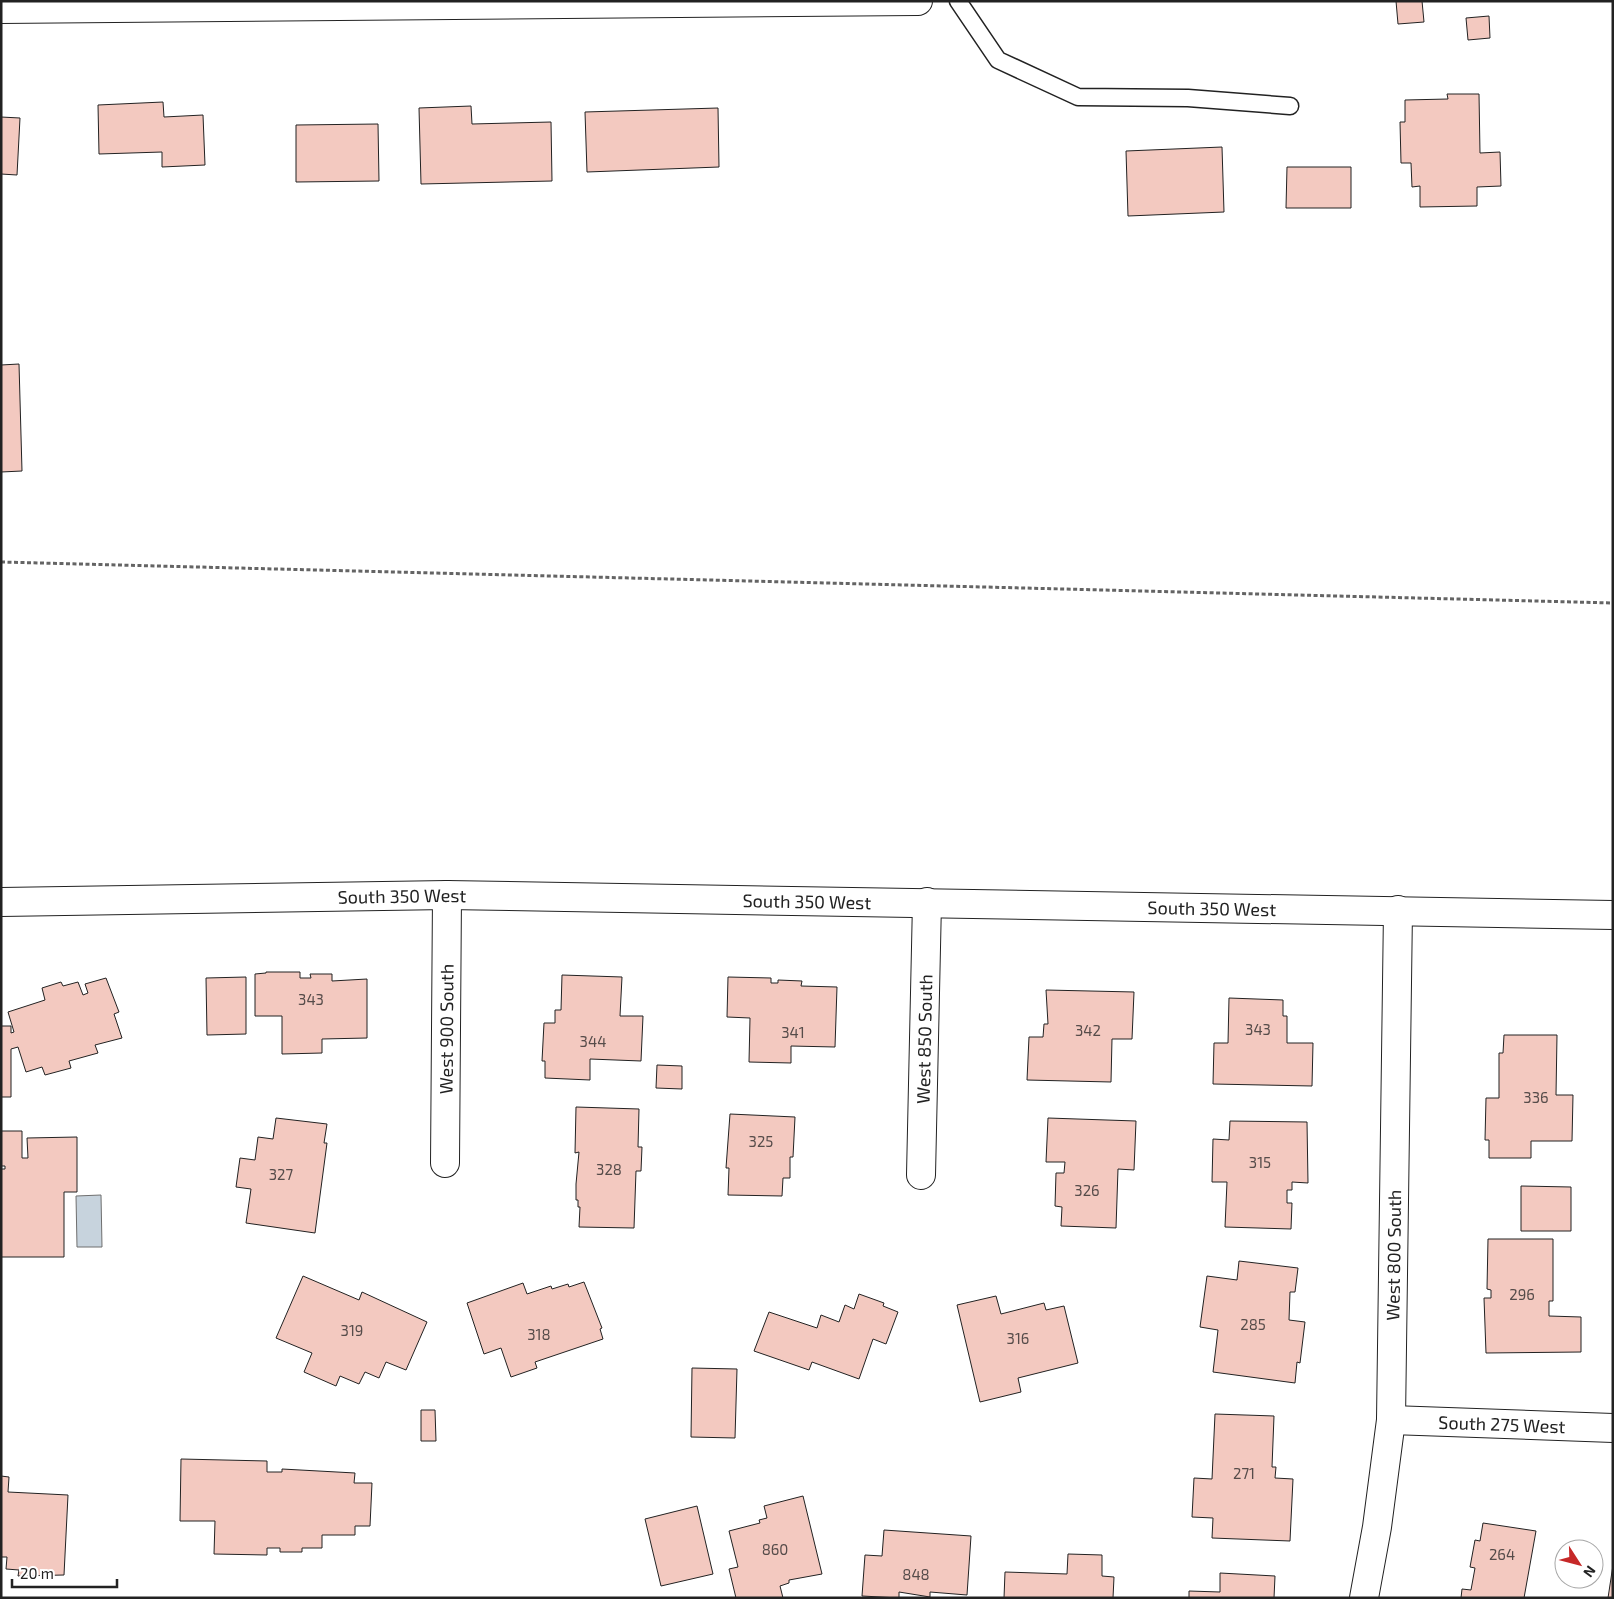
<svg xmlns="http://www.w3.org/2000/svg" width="1614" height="1599" font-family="'Exo 2',sans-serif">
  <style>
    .water { fill: #c7d3dd; stroke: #6f6f6f }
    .building { fill: #f3c9c0; stroke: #222 }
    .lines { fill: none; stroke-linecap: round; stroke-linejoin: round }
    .service-casing { stroke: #222; stroke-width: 19 }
    .minor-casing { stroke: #222; stroke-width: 30 }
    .path { stroke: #646464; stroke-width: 3; stroke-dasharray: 4 2.5; stroke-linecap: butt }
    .service { stroke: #fff; stroke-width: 16 }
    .minor { stroke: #fff; stroke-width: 28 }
    .labels { text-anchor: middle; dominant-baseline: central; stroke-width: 4; stroke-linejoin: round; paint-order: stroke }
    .number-label { font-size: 15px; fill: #564c4a }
    .street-label { font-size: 18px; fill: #222; stroke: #fff }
  </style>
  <rect width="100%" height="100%" fill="#fff"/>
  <path class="water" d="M101,1195L102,1247H77L76,1196Z"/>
  <g class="building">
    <path d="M1396,1H1422L1424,22L1398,24Z"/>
    <path d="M1489,16L1490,38L1468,40L1466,18Z"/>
    <path d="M1447,94H1479L1480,153L1500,152L1501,186L1477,187V206L1420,207V186L1412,187L1411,163H1401L1400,122H1405V100L1448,99Z"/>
    <path d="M163,102L164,117L203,115L205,165L162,167V152L99,154L98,105Z"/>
    <path d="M471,106L472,124L551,122L552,181L421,184L419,108Z"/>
    <path d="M718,108L719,167L587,172L585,112Z"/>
    <path d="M1,117L20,118L17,175L1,174Z"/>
    <path d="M378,124L379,181L296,182V125Z"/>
    <path d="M1222,147L1224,212L1128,216L1126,151Z"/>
    <path d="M1287,167H1351V208H1286Z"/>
    <path d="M19,364L22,471L1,472V365Z"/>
    <path d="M266,972H300V978H311L310,974H332V981L367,979V1038L322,1039V1053L282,1054V1016H255V974L266,973Z"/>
    <path d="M562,975L622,977L620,1016H643L641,1061L590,1059V1080L545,1078V1061H542L544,1023H555V1010H561Z"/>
    <path d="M246,977V1034L207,1035L206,978Z"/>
    <path d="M728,977L771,978V983H778V980L802,981L801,986L837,987L835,1047L791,1046V1063L749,1062L750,1018L727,1017Z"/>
    <path d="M106,978L119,1012L114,1014L122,1038L95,1045L98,1053L69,1061L71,1068L45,1075L42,1067L26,1072L18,1047L11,1049V1097H1V1026H11V1033L14,1032L8,1012L45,1000L42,988L61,982L63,986L78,982L83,995L88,993L85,984Z"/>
    <path d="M1046,990L1134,992L1132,1039H1112L1111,1082L1027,1080L1029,1037H1043L1044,1024H1048Z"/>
    <path d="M1229,998L1283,1000V1016H1287V1043H1313L1312,1086L1213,1084L1214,1043H1228Z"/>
    <path d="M1504,1035H1557L1556,1095H1573L1572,1141H1531V1158H1489V1140H1485L1486,1098H1499V1053H1503Z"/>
    <path d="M657,1065L682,1066V1089L656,1088Z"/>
    <path d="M576,1107L639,1109L638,1147H642L641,1171H636L634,1228L579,1227L580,1207H578V1200H576V1184L579,1152L575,1153Z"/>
    <path d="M730,1114L795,1117L793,1157H790V1178H783L782,1196L728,1195L729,1168H726Z"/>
    <path d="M276,1118L327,1124L324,1143H327L315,1233L246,1223L251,1189L236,1187L240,1158L255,1160L258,1137L273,1139Z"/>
    <path d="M1048,1118L1136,1121L1134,1170L1118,1169L1116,1228L1061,1226L1062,1207L1055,1206L1056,1173H1064L1065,1162H1046Z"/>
    <path d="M1230,1121L1307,1122L1308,1183L1292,1182V1190H1287V1203H1292L1291,1229L1225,1227L1227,1182H1212L1213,1139L1229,1140Z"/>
    <path d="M1,1131H22V1158H28L27,1138L77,1137V1192H64V1257H1V1169H5V1166H1Z"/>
    <path d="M1521,1186L1571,1187V1231H1521Z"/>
    <path d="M1488,1239H1553V1301H1549V1316L1581,1317V1352L1486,1353L1484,1298H1491V1290L1487,1289Z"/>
    <path d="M1239,1261L1298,1268L1295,1292H1290L1289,1320L1305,1322L1300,1363L1297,1362L1295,1383L1213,1372L1218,1330L1200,1327L1207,1276L1237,1280Z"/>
    <path d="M303,1276L359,1300L362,1292L427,1322L406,1370L386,1362L379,1378L365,1372L359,1384L340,1376L336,1386L304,1372L312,1353L276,1338Z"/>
    <path d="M584,1282L602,1328L600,1329L603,1339L535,1362L537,1368L511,1377L501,1348L484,1354L467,1303L523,1283L527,1294L551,1286L552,1289L568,1284L569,1287Z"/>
    <path d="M859,1294L884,1303L883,1306L898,1312L886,1344L873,1339L859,1379L812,1362L809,1370L754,1351L769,1312L817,1328L821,1315L839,1322L845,1305L854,1309Z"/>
    <path d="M996,1296L1001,1314L1044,1303L1046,1310L1064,1306L1078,1363L1018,1378L1021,1392L980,1402L957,1305Z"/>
    <path d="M692,1368L737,1369L735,1438L691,1437Z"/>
    <path d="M421,1410H435L436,1441H421Z"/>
    <path d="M1215,1414L1274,1416L1272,1467H1276L1275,1478L1293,1479L1290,1541L1212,1538L1213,1518L1192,1517L1194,1478L1212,1479Z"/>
    <path d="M181,1459L267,1461V1472H282V1469L355,1473L354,1483H372L370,1526H355V1535H322V1548H302V1552H280V1548H267V1555L214,1554L215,1521H180Z"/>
    <path d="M1,1476L9,1477L8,1492L68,1495L64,1575L18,1576L19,1570L6,1569L7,1557H1Z"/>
    <path d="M803,1496L822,1574L789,1580V1583L780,1586L783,1598H736L729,1569L738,1567L729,1531L760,1523L759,1520L767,1518L764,1506Z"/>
    <path d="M697,1506L713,1574L661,1586L645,1519Z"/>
    <path d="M1483,1523L1536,1531L1524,1598H1461L1462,1589L1471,1590L1475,1568L1470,1567L1475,1540L1480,1541Z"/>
    <path d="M884,1530L971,1536L967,1595L930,1592V1597L899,1592V1598L862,1596L865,1555L882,1556Z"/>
    <path d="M1068,1554L1102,1555V1576L1114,1577L1113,1598H1004L1005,1572L1067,1574Z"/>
    <path d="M1613,1565V1598H1608Z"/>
    <path d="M1220,1573L1275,1576L1274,1598H1189V1591L1220,1592Z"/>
  </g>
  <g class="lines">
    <g class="service-casing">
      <path id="service" d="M958,1L998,60L1078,97L1188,98L1290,106"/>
    </g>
    <g class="minor-casing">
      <g id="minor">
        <path d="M1,9L918,1"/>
        <path id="s1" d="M1,902L447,895L1613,915"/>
        <path id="s2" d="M445,1163L447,895"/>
        <path id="s3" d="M921,1175L927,902"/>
        <path id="s4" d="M1391,1420L1613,1428"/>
        <path id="s5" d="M1364,1598L1377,1527L1391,1420L1398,910"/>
      </g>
    </g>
    <path class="path" d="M1,562L1613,603"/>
    <use href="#service" class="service"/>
    <use href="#minor" class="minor"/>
  </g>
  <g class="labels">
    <g class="number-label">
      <text x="311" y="999">343</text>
      <text x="1258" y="1029">343</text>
      <text x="1088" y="1030">342</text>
      <text x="793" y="1032">341</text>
      <text x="593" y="1041">344</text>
      <text x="1536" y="1097">336</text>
      <text x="761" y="1141">325</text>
      <text x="1260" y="1162">315</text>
      <text x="609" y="1169">328</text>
      <text x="281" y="1174">327</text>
      <text x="1087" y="1190">326</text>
      <text x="1522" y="1294">296</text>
      <text x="1253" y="1324">285</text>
      <text x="352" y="1330">319</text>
      <text x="539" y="1334">318</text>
      <text x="1018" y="1338">316</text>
      <text x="1244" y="1473">271</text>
      <text x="775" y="1549">860</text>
      <text x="1502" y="1554">264</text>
      <text x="916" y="1574">848</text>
    </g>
    <g class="street-label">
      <text stroke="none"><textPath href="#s1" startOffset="401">South 350 West</textPath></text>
      <text stroke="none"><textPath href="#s1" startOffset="806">South 350 West</textPath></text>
      <text stroke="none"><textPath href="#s1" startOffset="1211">South 350 West</textPath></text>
      <text stroke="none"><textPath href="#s2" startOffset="134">West 900 South</textPath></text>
      <text stroke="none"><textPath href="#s3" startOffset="136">West 850 South</textPath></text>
      <text stroke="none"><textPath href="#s5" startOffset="345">West 800 South</textPath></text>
      <text stroke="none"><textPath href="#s4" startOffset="111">South 275 West</textPath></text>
    </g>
  </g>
  <rect width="1614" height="1599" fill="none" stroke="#222222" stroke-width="5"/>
  <g transform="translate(1579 1564) rotate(126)"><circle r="24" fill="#ffffff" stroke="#a7a7a7"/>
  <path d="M0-4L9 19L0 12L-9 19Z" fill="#c62828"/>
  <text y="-8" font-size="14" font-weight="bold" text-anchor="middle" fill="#222222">N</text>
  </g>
  <path d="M12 1579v8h105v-8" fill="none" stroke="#222222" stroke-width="2.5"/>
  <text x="20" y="1579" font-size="15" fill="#222222" stroke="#ffffff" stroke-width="4" paint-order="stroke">20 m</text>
</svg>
